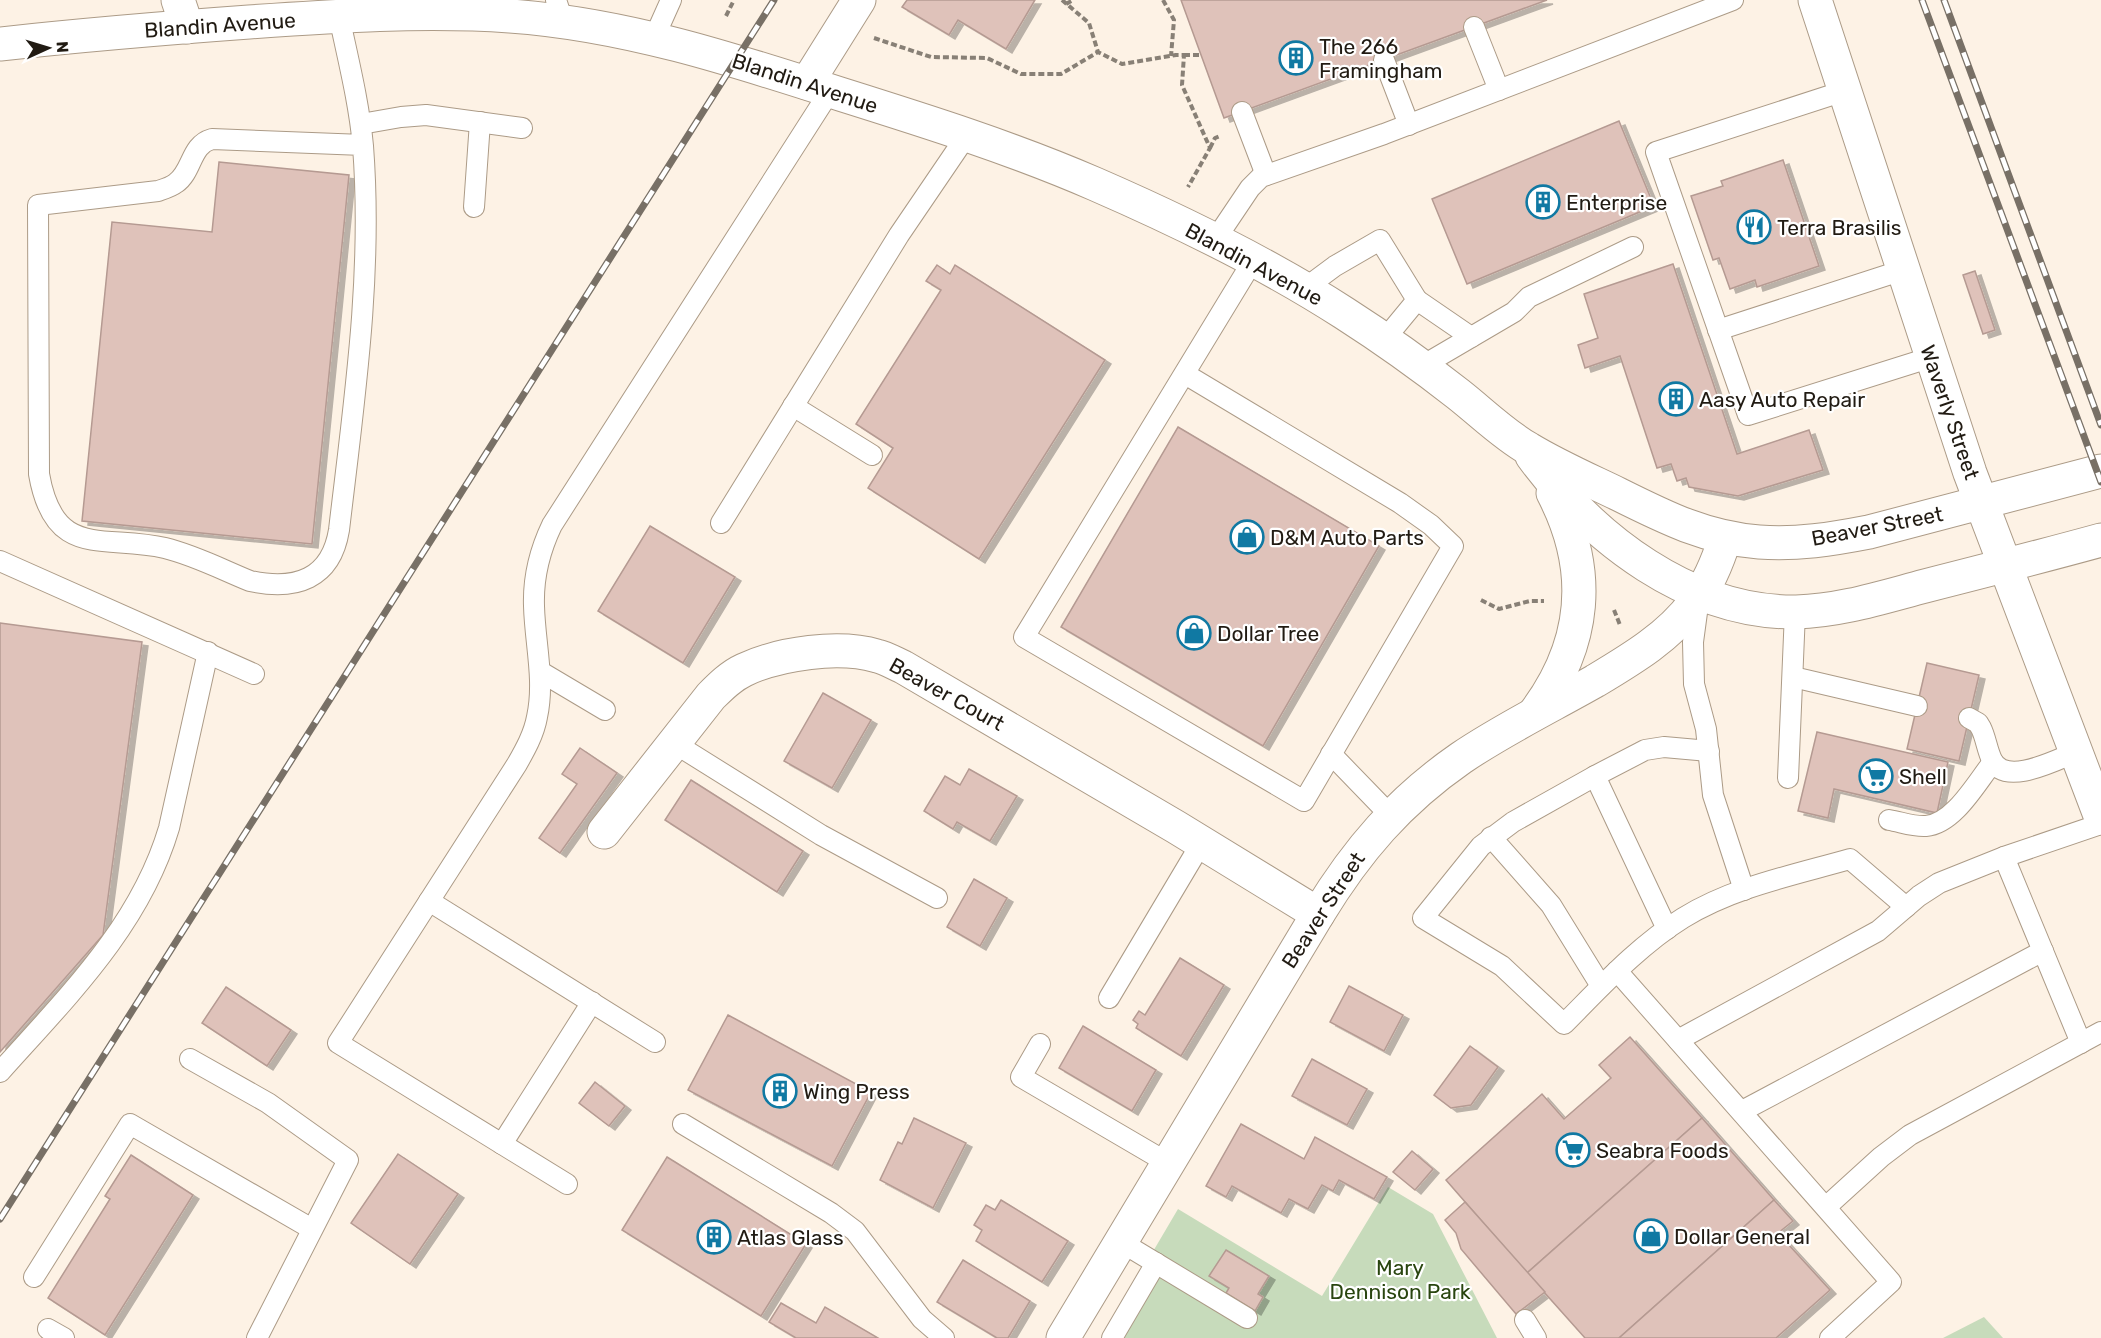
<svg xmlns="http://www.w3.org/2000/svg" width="2101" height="1338" font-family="Rubik,sans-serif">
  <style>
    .green { fill: #c7dbbb }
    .building { fill: #dfc2ba; stroke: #b59a92; stroke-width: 1.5; filter: url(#shadow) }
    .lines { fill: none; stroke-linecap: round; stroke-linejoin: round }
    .lane-casing { stroke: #ac9b87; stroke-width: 22 }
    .street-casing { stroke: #ac9b87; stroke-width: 35 }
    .secondary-casing { stroke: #ac9b87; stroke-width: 35 }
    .path { stroke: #888076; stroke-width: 4; stroke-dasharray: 6 3; stroke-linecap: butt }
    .lane { stroke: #fff; stroke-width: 20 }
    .street { stroke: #fff; stroke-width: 33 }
    .secondary { stroke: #fff; stroke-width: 33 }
    .rail-casing { stroke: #787066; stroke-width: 7 }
    .rail { stroke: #fff; stroke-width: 4.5; stroke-dasharray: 14; stroke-linecap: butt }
    .labels { text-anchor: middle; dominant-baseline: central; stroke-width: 4.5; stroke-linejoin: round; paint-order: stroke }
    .street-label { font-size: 21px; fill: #211b13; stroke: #fff }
    .poi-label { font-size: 21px; fill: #211b13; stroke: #fff; text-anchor: start }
    .park-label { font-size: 21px; fill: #29450f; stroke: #fff }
  </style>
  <defs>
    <filter id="shadow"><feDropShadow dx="6" dy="4" stdDeviation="0" flood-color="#0004"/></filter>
  </defs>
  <rect width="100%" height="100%" fill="#fdf2e5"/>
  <g class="green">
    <path d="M1388,1187L1433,1214L1497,1338H1102L1178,1209L1322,1296Z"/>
    <path d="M1984,1317L2003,1338H1943Z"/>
  </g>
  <g class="building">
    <path d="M907,0H1035L1006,49L958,20L949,35L902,7Z"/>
    <path d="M1181,0H1547L1224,118Z"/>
    <path d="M1619,121L1654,206L1467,284L1432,199Z"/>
    <path d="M1783,160L1819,266L1757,287L1755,280L1730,289L1719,258L1713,260L1691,196L1723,186L1721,181Z"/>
    <path d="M219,162L349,175L312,544L82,521L112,222L212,232Z"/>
    <path d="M1673,264L1737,454L1809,430L1823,470L1738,496L1689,487L1686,478L1677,481L1671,464L1657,468L1620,356L1585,368L1578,345L1598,338L1584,294Z"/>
    <path d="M937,265L950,274L955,265L1105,360L979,559L868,488L893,448L856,424L941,290L926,281Z"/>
    <path d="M1975,271L1995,330L1983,334L1963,275Z"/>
    <path d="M1178,427L1379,546L1263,746L1061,627Z"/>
    <path d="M650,526L735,577L683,663L598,611Z"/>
    <path d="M0,623L142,642L103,935L0,1052Z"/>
    <path d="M1927,663L1979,675L1959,761L1907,749Z"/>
    <path d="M823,693L871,720L832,788L784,761Z"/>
    <path d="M1817,732L1948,762L1937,813L1834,789L1828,818L1798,811Z"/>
    <path d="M580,748L617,773L560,853L539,838L577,784L562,774Z"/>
    <path d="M969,769L1017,796L990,841L957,822L953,829L924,811L945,776L960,785Z"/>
    <path d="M691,780L803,851L777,892L665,820Z"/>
    <path d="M974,879L1007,898L980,946L947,927Z"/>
    <path d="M1180,958L1224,985L1181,1056L1136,1028L1138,1024L1133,1020L1139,1011L1145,1015Z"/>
    <path d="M1349,986L1403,1015L1384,1051L1330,1022Z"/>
    <path d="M226,987L291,1030L267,1066L202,1023Z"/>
    <path d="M728,1015L871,1092L832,1166L688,1090Z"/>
    <path d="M1083,1026L1156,1070L1132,1111L1059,1068Z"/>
    <path d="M1630,1037L1702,1118L1527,1273L1446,1180L1542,1094L1564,1119L1611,1078L1599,1065Z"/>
    <path d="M1470,1046L1498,1067L1471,1105L1451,1108L1434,1095Z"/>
    <path d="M1312,1059L1367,1089L1347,1125L1292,1096Z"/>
    <path d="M595,1082L625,1106L609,1126L579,1103Z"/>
    <path d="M914,1118L966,1143L933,1208L880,1180L898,1142L902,1144Z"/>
    <path d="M1702,1118L1774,1200L1619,1338H1585L1527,1273Z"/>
    <path d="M1241,1124L1304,1159L1315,1137L1387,1177L1374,1199L1339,1180L1333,1191L1322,1185L1308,1209L1289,1199L1281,1213L1232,1186L1226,1197L1206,1186Z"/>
    <path d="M1412,1151L1433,1169L1415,1190L1393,1172Z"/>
    <path d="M398,1154L458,1194L410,1264L351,1223Z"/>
    <path d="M131,1155L193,1195L105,1335L48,1298L110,1199L105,1196Z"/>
    <path d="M667,1157L806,1244L761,1316L622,1230Z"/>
    <path d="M1001,1200L1068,1241L1042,1282L976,1241L982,1230L974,1225L986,1205L995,1210Z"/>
    <path d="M1774,1200L1793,1221L1778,1233L1830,1290L1776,1338H1619Z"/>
    <path d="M1465,1202L1545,1292L1516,1314L1461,1249L1456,1233L1445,1220Z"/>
    <path d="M1226,1250L1269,1276L1258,1294L1263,1297L1255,1311L1226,1293L1229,1288L1209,1276Z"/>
    <path d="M963,1260L1030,1301L1008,1338H997L937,1302Z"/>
    <path d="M781,1303L816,1323L825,1307L878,1338H796L769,1322Z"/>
  </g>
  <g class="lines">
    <g class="lane-casing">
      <g id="lane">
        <path d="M556,0L563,21"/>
        <path d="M339,16C348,59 359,102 363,146C373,275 354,402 339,530C331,579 296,591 250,581C223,570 194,555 165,548C102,534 54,560 39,474L38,205L158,191C164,189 171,187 176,183C193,171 190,145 212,139L363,145"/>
        <path d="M1474,27L1499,90"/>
        <path d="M654,38L671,0"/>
        <path d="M1384,60L1409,125"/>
        <path d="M1844,91L1656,152L1748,415L1932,357"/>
        <path d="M1242,112L1266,175"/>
        <path d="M361,124L401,117L426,115L522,128"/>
        <path d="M474,207L480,122"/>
        <path d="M1215,240L1250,188L1261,177L1384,134L1733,0"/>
        <path d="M1304,289L1335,266L1380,240L1417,300L1384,340"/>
        <path d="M1417,300L1471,337"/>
        <path d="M1718,330L1903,270"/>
        <path d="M1422,366L1514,312L1529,297L1633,247"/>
        <path d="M1185,374L1400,503L1431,525L1453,546L1304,801L1024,637L1254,259"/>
        <path d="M793,406L872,455"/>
        <path d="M721,523L899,235L967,135"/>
        <path d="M0,561L254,674"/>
        <path d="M1698,605L1693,642L1694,684L1706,729L1713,795L1744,890"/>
        <path d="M541,672L605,710"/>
        <path d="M1793,677L1917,706"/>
        <path d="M1969,718L1978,723L1981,728C1986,738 1987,750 1992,760C2005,787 2056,760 2076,752"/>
        <path d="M674,743L821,835L937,898"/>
        <path d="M1709,751L1664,747L1645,750L1595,776L1513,822L1481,846L1423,918L1502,966L1564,1024C1601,987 1638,946 1683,918C1733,887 1794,875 1850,859L1906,907"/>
        <path d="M1331,754L1391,816"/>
        <path d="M1595,776L1667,929"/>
        <path d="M1788,778L1795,612"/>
        <path d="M1889,820C1901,822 1914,827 1926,826C1954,824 1977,782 1993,762"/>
        <path d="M1491,837L1551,905L1601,986"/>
        <path d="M2004,857L2081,1043"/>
        <path d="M429,901L655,1042"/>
        <path d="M1617,971L1891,1282L1830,1338"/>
        <path d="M1109,998L1202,842"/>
        <path d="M1678,1040L1878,931L1919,896L1939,883L2004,857L2101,824"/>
        <path d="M1040,1044L1021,1077L1168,1163"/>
        <path d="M190,1059L268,1103L348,1160L257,1338"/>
        <path d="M0,1072C67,997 140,926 169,828L208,652"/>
        <path d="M1742,1111L2043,951"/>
        <path d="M683,1124L831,1213L855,1231L922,1319L944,1338"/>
        <path d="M502,1144L592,1002"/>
        <path d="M567,1184L338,1043L517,764C525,750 534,734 537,717C545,680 535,644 534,606C533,577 540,550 552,525L830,91"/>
        <path d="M1826,1207L1881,1157L1910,1135L2101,1032"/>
        <path d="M1121,1242L1247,1318"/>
        <path d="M34,1277L130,1124L312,1229"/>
        <path d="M1525,1320L1536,1338"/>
        <path d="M48,1329L64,1338"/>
        <path d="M1112,1338L1156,1263"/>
      </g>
    </g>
    <g class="street-casing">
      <g id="street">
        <path d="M178,0L187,27"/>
        <path d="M807,83L859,0"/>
        <path d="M604,832L711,696C721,686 731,676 744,670C780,653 839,645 877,656C886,658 894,663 903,667L1176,827L1318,914"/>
      </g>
    </g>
    <g class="secondary-casing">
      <g id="secondary">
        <path d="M1815,0L1970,473L2101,818"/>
        <path d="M0,44C83,35 166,28 249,22C336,16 423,10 510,16C624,24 732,59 840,94C926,121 1012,148 1095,184C1180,221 1265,262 1344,313C1383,338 1421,365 1458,394C1481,412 1504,435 1529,449C1557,466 1589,480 1618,494C1666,518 1706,538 1759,542C1796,545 1833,539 1869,532L2101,471"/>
        <path d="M1532,456C1593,539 1689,613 1796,612C1840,611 1883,597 1925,586C1984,571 2043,556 2101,540"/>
        <path d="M1534,714C1587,644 1593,570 1553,493"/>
        <path d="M1063,1338L1318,914C1357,850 1399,801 1461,758C1502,730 1551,706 1595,681C1630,660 1669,637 1694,603C1709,583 1718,561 1725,538"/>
      </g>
    </g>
    <g class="path">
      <path d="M1062,0L1089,23L1098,52L1122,64L1176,55H1184L1182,85L1210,148L1188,187"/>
      <path d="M1163,0L1174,20L1171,56"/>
      <path d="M1066,4L1073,0"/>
      <path d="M726,16L734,0"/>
      <path d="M874,38L931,57L987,58L1021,74H1061L1098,52"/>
      <path d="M1184,55H1201"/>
      <path d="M1210,148L1215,138L1220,136"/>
      <path d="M1481,600L1499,609L1530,601H1544"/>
      <path d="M1614,610L1620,625"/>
    </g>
    <use href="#lane" class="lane"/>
    <use href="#street" class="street"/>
    <use href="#secondary" class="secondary"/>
    <g class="rail-casing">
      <g id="rail">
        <path d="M1922,0L2101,482"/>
        <path d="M1944,0L2101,425"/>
        <path d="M0,1219L774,0"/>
      </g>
    </g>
    <use href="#rail" class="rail"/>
  </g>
  <defs>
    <g id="building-ring" transform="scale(1.725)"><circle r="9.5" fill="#fff" stroke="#1079a3" stroke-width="1.5"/><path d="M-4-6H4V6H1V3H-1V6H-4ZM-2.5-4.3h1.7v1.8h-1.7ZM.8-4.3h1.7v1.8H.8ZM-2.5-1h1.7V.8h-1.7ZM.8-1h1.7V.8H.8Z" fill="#1079a3"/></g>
    <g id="restaurant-ring" transform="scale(1.725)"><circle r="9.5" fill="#fff" stroke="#1079a3" stroke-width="1.5"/><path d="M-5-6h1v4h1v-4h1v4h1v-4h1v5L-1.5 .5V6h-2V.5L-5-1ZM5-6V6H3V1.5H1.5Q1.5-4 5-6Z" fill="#1079a3"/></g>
    <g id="shop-ring" transform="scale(1.725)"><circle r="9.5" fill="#fff" stroke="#1079a3" stroke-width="1.5"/><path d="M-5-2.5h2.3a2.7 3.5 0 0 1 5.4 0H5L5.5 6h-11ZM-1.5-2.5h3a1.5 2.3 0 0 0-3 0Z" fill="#1079a3"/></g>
    <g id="supermarket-ring" transform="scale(1.725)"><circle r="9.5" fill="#fff" stroke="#1079a3" stroke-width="1.5"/><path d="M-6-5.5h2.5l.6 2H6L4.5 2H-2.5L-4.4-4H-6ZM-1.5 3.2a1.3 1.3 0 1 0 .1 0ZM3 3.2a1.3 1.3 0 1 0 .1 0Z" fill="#1079a3"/></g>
  </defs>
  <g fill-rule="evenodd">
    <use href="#building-ring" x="1296" y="58"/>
    <use href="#building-ring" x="1543" y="202"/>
    <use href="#restaurant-ring" x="1754" y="227"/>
    <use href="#building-ring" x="1676" y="399"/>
    <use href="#shop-ring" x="1247" y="537"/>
    <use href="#shop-ring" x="1194" y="633"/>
    <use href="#supermarket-ring" x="1876" y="776"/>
    <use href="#building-ring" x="780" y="1091"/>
    <use href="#supermarket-ring" x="1573" y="1150"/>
    <use href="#shop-ring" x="1651" y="1236"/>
    <use href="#building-ring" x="714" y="1237"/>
  </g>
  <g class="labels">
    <g class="street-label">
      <text transform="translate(220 25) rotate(-4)">Blandin Avenue</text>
      <text transform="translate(805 83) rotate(18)">Blandin Avenue</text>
      <text transform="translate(1254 264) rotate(28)">Blandin Avenue</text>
      <text transform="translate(1950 412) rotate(71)">Waverly Street</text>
      <text transform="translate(1877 526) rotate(-11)">Beaver Street</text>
      <text transform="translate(947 694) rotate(29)">Beaver Court</text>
      <text transform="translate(1323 910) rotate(-57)">Beaver Street</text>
    </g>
    <g class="poi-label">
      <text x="1319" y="46">The 266<tspan x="1319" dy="24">Framingham</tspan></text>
      <text x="1566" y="202">Enterprise</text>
      <text x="1777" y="227">Terra Brasilis</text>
      <text x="1699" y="399">Aasy Auto Repair</text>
      <text x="1270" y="537">D&amp;M Auto Parts</text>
      <text x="1217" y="633">Dollar Tree</text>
      <text x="1899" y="776">Shell</text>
      <text x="803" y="1091">Wing Press</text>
      <text x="1596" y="1150">Seabra Foods</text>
      <text x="1674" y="1236">Dollar General</text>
      <text x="737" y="1237">Atlas Glass</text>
    </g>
    <g class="park-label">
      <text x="1400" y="1267">Mary<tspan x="1400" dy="24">Dennison Park</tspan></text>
    </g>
  </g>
  <g transform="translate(48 48) rotate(86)" stroke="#ffffff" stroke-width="4.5" paint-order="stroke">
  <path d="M0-4.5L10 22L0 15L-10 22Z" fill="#211b13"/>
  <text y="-9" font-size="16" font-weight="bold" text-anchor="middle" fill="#211b13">N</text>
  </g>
</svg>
